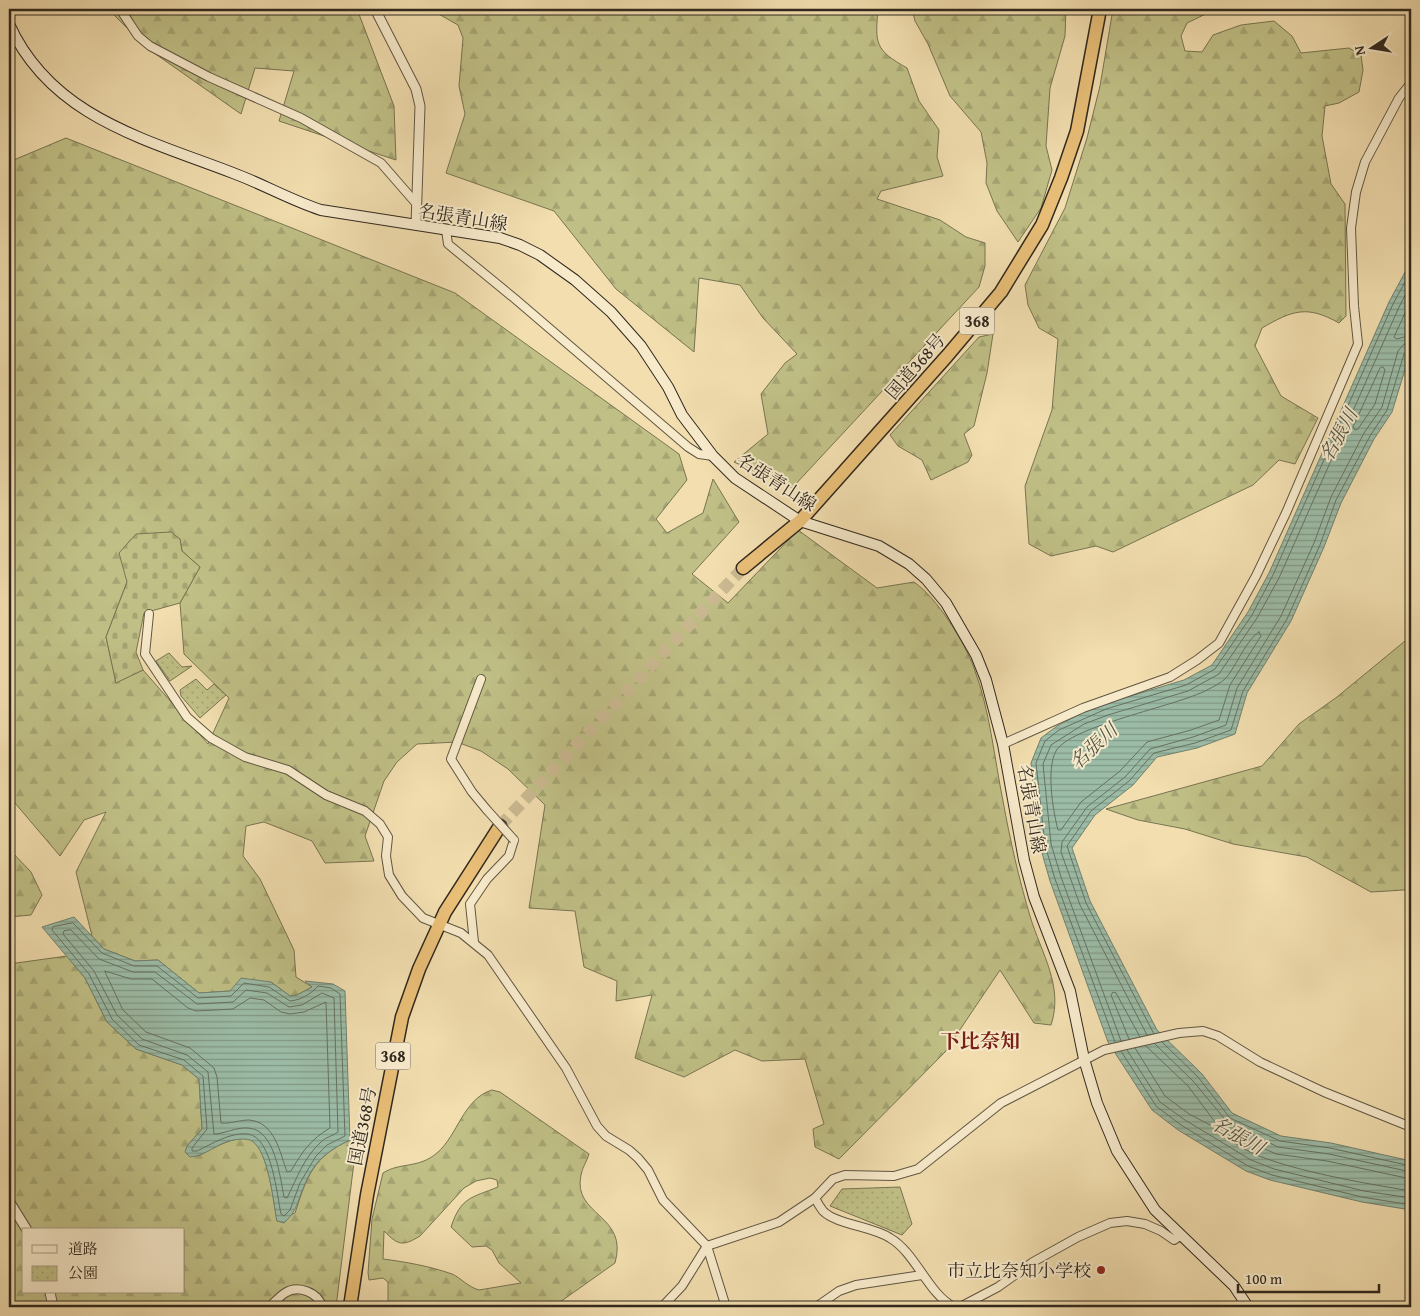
<svg xmlns="http://www.w3.org/2000/svg" width="1420" height="1316" font-family="'Gentium Book Plus','Noto Serif JP',serif">
  <style>
    .forest { fill: url(#forest-firs); stroke: #787452; fill-rule: evenodd }
    .cemetery { fill: url(#cemetery-stones); stroke: #787452 }
    .park { fill: url(#park-dots); stroke: #787452 }
    .water { fill: url(#water-rules); stroke: #718170 }
    .lines { fill: none; stroke-linecap: round; stroke-linejoin: round }
    .shore { stroke: #667262; stroke-width: 1 }
    .trunk-tunnel { stroke: #cbba92; stroke-width: 12; stroke-dasharray: 12 6; stroke-linecap: butt }
    .minor-casing { stroke: #605642; stroke-width: 10 }
    .tertiary-casing { stroke: #605642; stroke-width: 11 }
    .secondary-casing { stroke: #30281e; stroke-width: 12 }
    .trunk-casing { stroke: #30281e; stroke-width: 15 }
    .minor { stroke: #f7eacb; stroke-width: 8 }
    .tertiary { stroke: #f7eacb; stroke-width: 9 }
    .secondary { stroke: #f7eacb; stroke-width: 10 }
    .trunk { stroke: #e9bf78; stroke-width: 12 }
    .minor-bridge-casing { stroke: #605642; stroke-width: 10; stroke-linecap: butt }
    .minor-bridge { stroke: #f7eacb; stroke-width: 8 }
    .poi-dot { fill: #8f2418; stroke: #f7eacb; stroke-width: 2 }
    .labels { text-anchor: middle; dominant-baseline: central; stroke-width: 4; stroke-linejoin: round; paint-order: stroke }
    .shield { fill: #f7eacb; stroke: #6c6252; stroke-width: 1 }
    .shield-label { font-size: 16px; font-weight: bold; fill: #30281e }
    .street-label { font-size: 18px; fill: #30281e; stroke: #f7eacb }
    .poi-label { font-size: 18px; fill: #30281e; stroke: #f7eacb; text-anchor: end }
    .water-label { font-size: 19px; font-style: italic; fill: #505447; stroke: #f7eacb }
    .quarter-label { font-size: 20px; font-weight: bold; fill: #7a1f14; stroke: #f7eacb }
  </style>
  <defs>
    <pattern id="forest-firs" width="22" height="20" patternUnits="userSpaceOnUse" patternTransform="scale(1.25)"><rect width="22" height="20" fill="#c0c086"/><path d="M5 1l3.5 6h-7zM16 11l3.5 6h-7z" fill="#a5a573"/></pattern>
    <pattern id="cemetery-stones" width="16" height="16" patternUnits="userSpaceOnUse" patternTransform="scale(1.25)"><rect width="16" height="16" fill="#c0c086"/><path d="M2 7V4a2 2 0 0 1 4 0v3zM10 15v-3a2 2 0 0 1 4 0v3z" fill="#a5a573"/></pattern>
    <pattern id="park-dots" width="8" height="8" patternUnits="userSpaceOnUse" patternTransform="scale(1.25)"><rect width="8" height="8" fill="#c0c086"/><path d="M2 2h.1M6 6h.1" fill="none" stroke="#a5a573" stroke-width="1.8" stroke-linecap="round"/></pattern>
    <pattern id="water-rules" width="6" height="5" patternUnits="userSpaceOnUse" patternTransform="scale(1.25)"><rect width="6" height="5" fill="#9cbca7"/><path d="M0 2.5h6" fill="none" stroke="#809987"/></pattern>
  </defs>
  <rect width="100%" height="100%" fill="#f2deaf"/>
  <filter id="stains"><feTurbulence type="fractalNoise" baseFrequency=".004" numOctaves="4"/><feColorMatrix values="0 0 0 0 .2 0 0 0 0 .09 0 0 0 0 .02 0 0 0 .5 -.17"/></filter>
  <radialGradient id="worn" r=".72"><stop offset=".6" stop-color="#630" stop-opacity="0"/><stop offset="1" stop-color="#630" stop-opacity=".3"/></radialGradient>
  <g class="forest">
    <path d="M111,9H357L394,106L396,160L279,121L294,71L255,68L241,114L147,48L113,14Z"/>
    <path d="M430,9H878C875,44 875,50 907,68L919,101L939,130L937,157L943,176L881,191L877,199L940,220L966,237L985,243V266L979,287L792,488L734,462L768,434L761,394L785,363L797,354L763,318L740,285L699,278L694,352L616,289L554,211L446,173L465,114L459,86L463,38L458,25Z"/>
    <path d="M912,9H1066L1065,36L1050,88L1046,146L1052,170L1041,208L1018,242L997,211L986,183L987,163L981,132L950,96L928,44L915,21Z"/>
    <path d="M1113,9H1216L1187,23L1181,36L1185,51L1202,52L1213,35L1241,25L1274,21L1292,36L1301,53L1349,48L1361,55L1363,70L1359,92L1339,103L1325,106L1322,136L1331,184L1345,204L1346,316L1339,323C1307,305 1293,310 1262,328L1255,346L1281,396L1318,418L1295,464L1279,460L1253,485L1113,552L1096,546L1051,556L1029,544L1025,486L1052,410L1058,339L1039,328L1028,305L1025,285L1065,208L1087,138L1100,86Z"/>
    <path d="M66,138L455,293L679,454L687,480L656,519L667,533L703,513L713,479L739,522L692,574L728,603L798,530L877,588L914,582C937,598 964,641 974,668C990,711 994,756 1003,801C1010,840 1019,879 1030,916C1041,953 1064,986 1051,1025L1034,1023L1000,970L945,1052L839,1159L815,1147L813,1129L824,1124L805,1059L762,1061L735,1050L684,1077L635,1058L652,995L616,1001L617,981L584,967L575,911L529,908L545,805L508,769L481,751L457,742L417,744L397,762L384,781L365,836L374,861L325,863L312,841L264,822L246,826L243,856L260,879L294,950L296,977L312,987L297,995L290,996L271,982L230,991L199,993L158,960L135,961L104,949L92,936L76,872L106,812L84,820L60,856L9,796V162ZM180,539L182,551L200,567L180,603L184,654L229,698L208,744L143,670L116,682L106,637L127,582Z"/>
    <path d="M993,334L987,373L974,426L964,434L972,455L968,462L931,480L922,460L898,446L890,435L979,337Z"/>
    <path d="M1411,636V887L1404,890L1371,892L1307,857L1233,844L1185,829L1138,820L1106,809L1262,766L1299,724L1337,697Z"/>
    <path d="M9,849L31,872L42,895L31,915L9,917Z"/>
    <path d="M67,956L85,978L107,1022L136,1049L182,1065L199,1079L202,1129L187,1146L198,1156C212,1149 232,1136 249,1139C268,1144 274,1205 277,1221L295,1213C307,1176 313,1157 350,1140L355,1154L336,1307H9V964ZM24,1230H184V1292H24Z"/>
    <path d="M492,1090L500,1092L589,1154C587,1161 582,1168 581,1175C572,1216 629,1214 615,1263L560,1302L547,1307H388V1282L383,1278L369,1280L368,1273L372,1219L383,1173C400,1162 418,1169 437,1153C458,1135 463,1099 492,1090ZM490,1178L497,1180L498,1187C471,1198 461,1197 451,1227L472,1247L486,1246L492,1250L499,1263L521,1283L479,1290C468,1287 461,1278 452,1274C429,1266 406,1262 383,1259L384,1231C398,1245 402,1247 420,1236L464,1188L476,1181Z"/>
  </g>
  <path class="cemetery" d="M171,532L180,539L182,551L200,567L180,603L144,613L136,652L143,670L116,683L106,637L127,582L119,553L136,534Z"/>
  <g class="park">
    <path d="M169,653L182,667L192,666L170,681L156,661Z"/>
    <path d="M196,679L207,690L214,684L226,695L200,718L181,696L180,690Z"/>
    <path d="M900,1187L912,1224L902,1235L830,1206L842,1189Z"/>
  </g>
  <g class="water">
    <path d="M1411,261V350L1392,412L1374,439L1341,503L1324,547L1291,621L1247,693L1235,734L1197,748L1157,757L1133,785L1095,815L1072,848L1090,901L1157,1030L1202,1074L1232,1113L1281,1136L1331,1143L1411,1161V1210L1362,1202L1270,1180L1246,1171L1178,1130L1152,1110L1108,1042L1050,881L1040,846L1031,763L1041,738L1057,726L1080,714L1104,704L1184,680L1212,665L1248,612L1269,573L1389,302Z"/>
    <path d="M74,917L104,949L135,961L158,960L199,993L230,991L241,978L271,982L290,996L297,995L312,987L305,981L333,984L345,991L350,1140C327,1151 314,1161 304,1186C297,1202 298,1210 284,1223L277,1221C273,1202 269,1152 252,1141C246,1137 232,1140 226,1142C213,1147 204,1156 190,1157L185,1152L187,1146L202,1129L199,1079L182,1065L136,1049L107,1022L85,978L42,927Z"/>
  </g>
  <g class="lines">
    <g class="shore">
      <path d="M1411,300L1394,337L1397,339L1411,335"/>
      <path d="M1383,367L1385,370L1375,404L1358,429L1355,430L1353,427L1380,368Z"/>
      <path d="M1259,632L1261,636L1230,685L1219,720L1191,730L1147,742L1120,771L1081,802L1061,830H1058C1053,811 1046,769 1056,751C1070,726 1177,706 1207,690C1213,687 1221,683 1226,678C1236,666 1247,639 1259,632Z"/>
      <path d="M73,923L102,953L134,966H157L198,998L231,996L244,983L269,987L290,1001C301,1000 311,994 318,986L331,988L340,994L345,1136L327,1145L316,1156L300,1183L290,1210L284,1216L281,1214C277,1196 272,1137 248,1134C230,1132 212,1144 197,1151H192V1148L207,1129L203,1076L184,1060L139,1045L112,1019L89,974L52,930L53,927Z"/>
      <path d="M71,930L99,959L133,972H155L197,1004L233,1002L246,990L267,993L289,1007L302,1005L322,993L334,998L338,1132C333,1136 326,1137 322,1141C304,1157 297,1178 287,1198L284,1197C280,1177 275,1129 248,1128C236,1127 224,1134 214,1134L208,1072L187,1055L142,1039L117,1015L94,971L63,934L64,931Z"/>
      <path d="M105,971L131,979H152L188,1008L196,1011L233,1009L250,998L264,1000L281,1012L290,1014L304,1012L326,1002L330,1128C311,1139 302,1152 291,1171L287,1172C280,1153 275,1122 249,1120C240,1120 230,1124 221,1123L217,1077L214,1068L190,1048L146,1032L123,1010Z"/>
      <path d="M1154,1034L1086,903L1067,846L1091,811L1129,781L1154,753L1195,743L1231,730L1243,691L1287,619L1320,545L1336,500L1370,436L1387,410L1404,354L1411,349"/>
      <path d="M1147,1035L1080,905L1061,852L1062,842L1087,807L1125,777L1150,749L1193,737L1226,725L1237,688L1281,616L1314,543L1331,497L1364,433L1382,407L1398,351L1404,344L1411,343"/>
      <path d="M1129,1039L1111,995L1113,992L1116,993L1140,1037"/>
      <path d="M1121,1041L1061,877L1051,844L1043,764L1051,745L1084,724L1108,715L1188,691L1219,674L1257,618L1279,578L1399,307L1411,284"/>
      <path d="M1115,1042L1055,879L1045,845L1036,763L1045,741L1059,730L1106,709L1186,685L1215,669L1252,615L1273,575L1393,304L1411,271"/>
      <path d="M1162,1042L1198,1077L1230,1118L1280,1141L1330,1148L1411,1166"/>
      <path d="M1155,1044L1193,1081L1228,1123L1278,1147L1329,1154L1411,1172"/>
      <path d="M1135,1048L1165,1096L1189,1114L1218,1129V1126L1188,1086L1146,1046"/>
      <path d="M1127,1050L1160,1102L1185,1120L1251,1160L1274,1169L1364,1191L1411,1198"/>
      <path d="M1121,1051L1156,1106L1181,1125L1248,1166L1272,1175L1362,1197L1411,1205"/>
      <path d="M1411,1179L1327,1161L1276,1154L1232,1134L1229,1136C1245,1165 1376,1185 1411,1191"/>
    </g>
    <path class="trunk-tunnel" d="M500,826L743,568"/>
    <g class="minor-casing">
      <g id="minor">
        <path d="M120,9L138,36L150,46L209,77L301,118L381,163L415,202"/>
        <path d="M446,230L448,244L514,298L688,447L699,454L713,456"/>
        <path d="M149,614L145,654L187,717L211,738L245,757L288,770L326,795L365,811L380,824L388,837L386,856L389,875L402,896L423,918L461,933L488,955L566,1068L597,1126L606,1136L629,1150L638,1158L648,1170L663,1200L707,1246L726,1307"/>
        <path d="M481,679L451,759L472,792L487,810"/>
        <path d="M1003,744L1083,708L1170,677L1197,660L1219,643L1256,576L1286,513L1358,344L1354,306L1351,228L1356,192L1365,162L1399,98L1411,83"/>
        <path d="M474,942L470,904L487,879L509,856L514,840"/>
        <path d="M815,1198C817,1202 820,1207 823,1211C837,1225 872,1226 890,1238C916,1253 928,1294 954,1307"/>
        <path d="M128,1307H138"/>
        <path d="M269,1307C274,1303 279,1297 285,1293C298,1284 319,1293 322,1307"/>
        <path d="M662,1307L682,1286L707,1246L779,1222L815,1198L833,1179L845,1175L894,1176L918,1169L1001,1103L1104,1050L1179,1033L1203,1031L1218,1036L1260,1062L1324,1092L1411,1127"/>
        <path d="M816,1307L839,1291L856,1285L922,1275"/>
        <path d="M960,1307L998,1287L1033,1262L1078,1237L1110,1223L1127,1221L1145,1224L1161,1231L1174,1240L1180,1236"/>
      </g>
    </g>
    <g class="tertiary-casing">
      <g id="tertiary">
        <path d="M375,9L416,89L420,106L416,225"/>
        <path d="M9,1201L27,1230"/>
        <path d="M50,1292L53,1307"/>
      </g>
    </g>
    <g class="secondary-casing">
      <path id="secondary" d="M9,24C51,117 145,139 233,173C263,184 290,200 321,210L500,238L520,245L540,255L575,280L611,312L641,346L668,387L682,415L713,456L735,478L800,521L879,546L909,564L926,579L946,603L976,655L986,680L1003,744L1024,860L1034,897L1070,991L1084,1059L1097,1103L1117,1151L1155,1210L1234,1286L1248,1307"/>
    </g>
    <g class="trunk-casing">
      <g id="trunk">
        <path d="M743,568L800,521L947,356L1001,292L1042,225L1061,178L1077,131L1100,9"/>
        <path d="M350,1307L367,1195L402,1017L419,969L445,912L500,826"/>
      </g>
    </g>
    <use href="#minor" class="minor"/>
    <use href="#tertiary" class="tertiary"/>
    <use href="#secondary" class="secondary"/>
    <use href="#trunk" class="trunk"/>
    <g class="minor-bridge-casing">
      <path id="minor-bridge" d="M487,810L514,840"/>
    </g>
    <use href="#minor-bridge" class="minor-bridge"/>
  </g>
  <circle class="poi-dot" cx="1101" cy="1270" r="5"/>
  <g class="labels">
    <g class="shield">
      <rect x="959.5" y="307.5" width="35" height="27" rx="4"/>
      <rect x="375.5" y="1042.5" width="35" height="27" rx="4"/>
    </g>
    <g class="shield-label">
      <text x="977" y="321">368</text>
      <text x="393" y="1056">368</text>
    </g>
    <g class="street-label">
      <text transform="translate(463 217) rotate(9)">名張青山線</text>
      <text transform="translate(915 366) rotate(-49)">国道368号</text>
      <text transform="translate(777 482) rotate(33)">名張青山線</text>
      <text transform="translate(1032 809) rotate(80)">名張青山線</text>
      <text transform="translate(362 1126) rotate(-79)">国道368号</text>
    </g>
    <g class="poi-label">
      <text x="1091" y="1270">市立比奈知小学校</text>
    </g>
    <g class="water-label">
      <text transform="translate(1338 435) rotate(-61)">名張川</text>
      <text transform="translate(1093 746) rotate(-43)">名張川</text>
      <text transform="translate(1238 1135) rotate(29)">名張川</text>
    </g>
    <g class="quarter-label">
      <text x="980" y="1040">下比奈知</text>
    </g>
  </g>
  <rect width="1420" height="1316" fill="none" stroke="#f2deaf" stroke-width="30"/>
  <rect x="10" y="10" width="1400" height="1296" fill="none" stroke="#30281e" stroke-width="2.5"/>
  <rect x="15" y="15" width="1390" height="1286" fill="none" stroke="#30281e"/>
  <rect x="22" y="1228" width="162" height="65" fill="#f7eacb" stroke="#a79c86"/>
  <rect x="32" y="1245" width="25" height="8" fill="#f7eacb" stroke="#a79c86"/>
  <text x="68" y="1254" font-size="15" fill="#30281e">道路</text>
  <rect x="32" y="1266" width="25" height="15" fill="url(#park-dots)" stroke="#a79c86"/>
  <text x="68" y="1278" font-size="15" fill="#30281e">公園</text>
  <g transform="translate(1372 48) rotate(258)" stroke="#f7eacb" stroke-width="4" paint-order="stroke">
  <path d="M0-4L9 19L0 12L-9 19Z" fill="#30281e"/>
  <text y="-8" font-size="14" font-weight="bold" text-anchor="middle" fill="#30281e">N</text>
  </g>
  <path d="M1238 1284v8h141v-8" fill="none" stroke="#30281e" stroke-width="2.5"/>
  <text x="1245" y="1284" font-size="15" fill="#30281e" stroke="#f7eacb" stroke-width="4" paint-order="stroke">100 m</text>
  <rect width="100%" height="100%" filter="url(#stains)"/>
  <rect width="100%" height="100%" fill="url(#worn)"/>
</svg>
